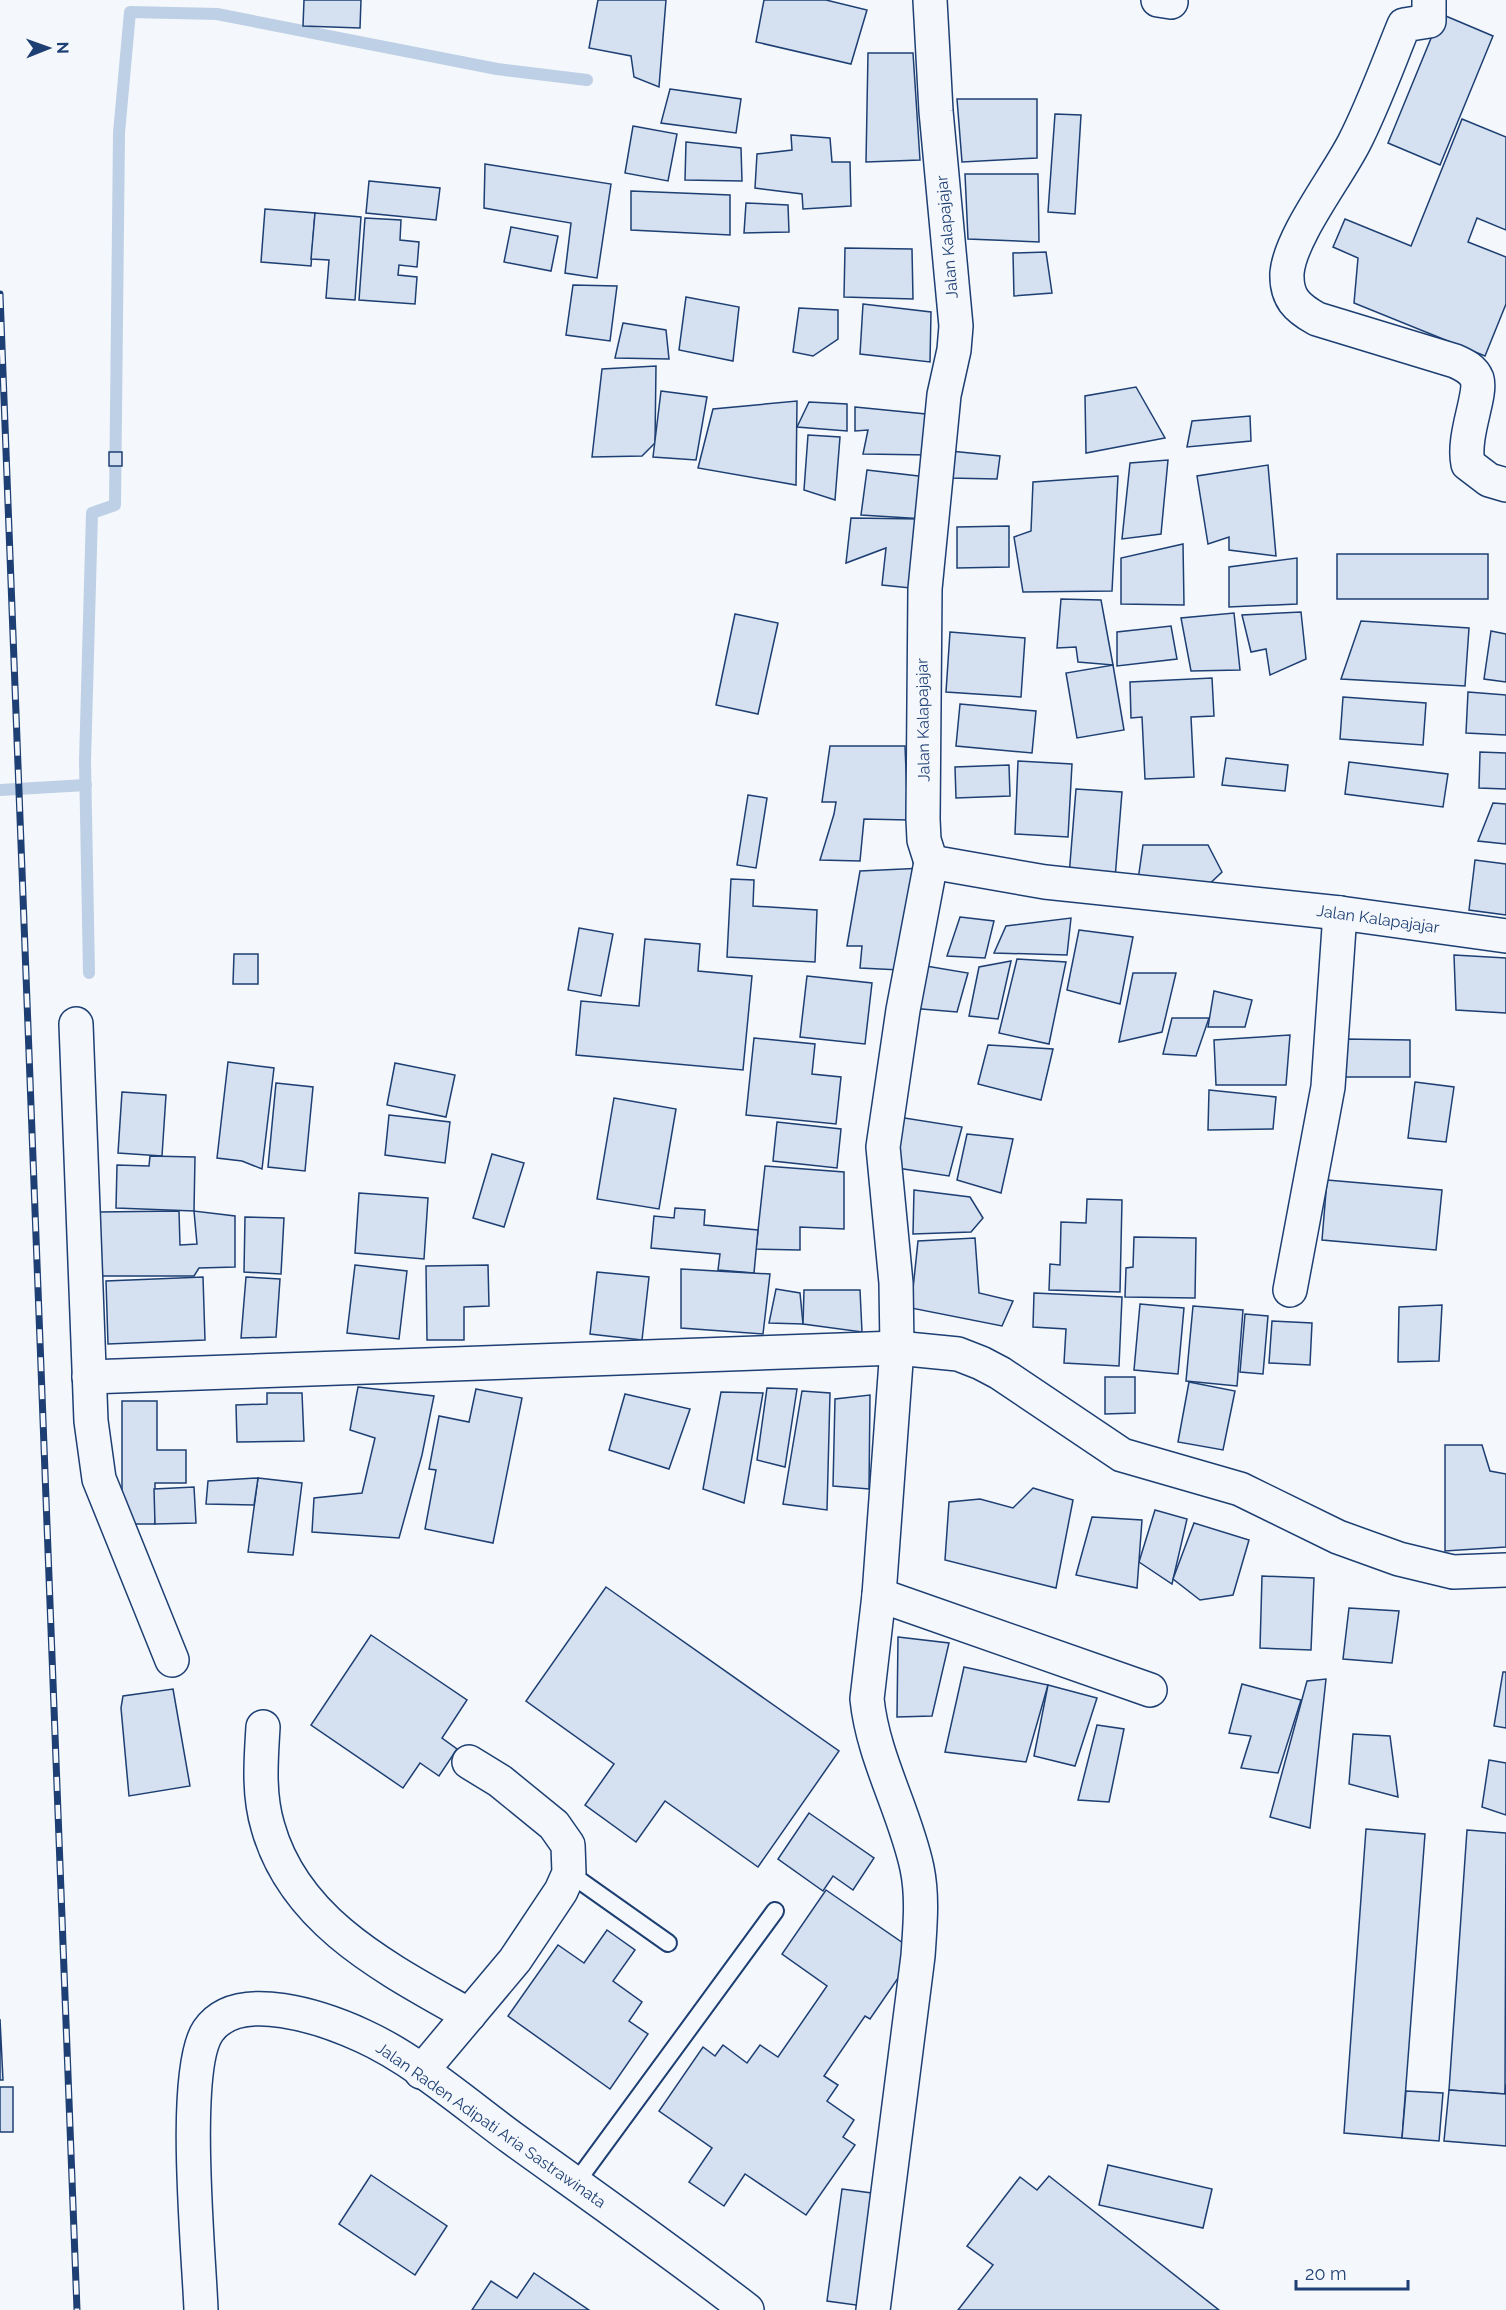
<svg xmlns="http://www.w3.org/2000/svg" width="1506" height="2310" font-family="Raleway,sans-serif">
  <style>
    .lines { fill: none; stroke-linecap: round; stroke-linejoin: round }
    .stream { stroke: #bed0e5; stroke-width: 12 }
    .building { fill: #d5e0f0; stroke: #1d3f73; stroke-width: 1.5 }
    .lane-casing { stroke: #1d3f73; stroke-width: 20 }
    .street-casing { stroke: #1d3f73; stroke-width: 36 }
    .lane { stroke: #f4f7fb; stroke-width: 16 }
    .street { stroke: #f4f7fb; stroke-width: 33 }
    .rail-casing { stroke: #1d3f73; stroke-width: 7 }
    .rail { stroke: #f4f7fb; stroke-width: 4.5; stroke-dasharray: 14; stroke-linecap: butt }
    .labels { text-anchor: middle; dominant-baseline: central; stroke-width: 4.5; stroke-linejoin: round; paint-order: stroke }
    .street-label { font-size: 16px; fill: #1d3f73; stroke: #f4f7fb }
  </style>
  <rect width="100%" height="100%" fill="#f4f7fb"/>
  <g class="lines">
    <g class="stream">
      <path d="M0,790L86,785"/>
      <path d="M89,973L85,761L92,513L115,505L119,133L130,12L217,14L497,69L587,80"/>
    </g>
  </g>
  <g class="building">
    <path d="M304,0H361L360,28L303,26Z"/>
    <path d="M598,0H666L659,87L634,77L631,56L589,48Z"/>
    <path d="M764,0H826L867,10L851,64L756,42Z"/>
    <path d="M1441,14L1493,36L1440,165L1388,143Z"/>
    <path d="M868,53H913L920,160L866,162Z"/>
    <path d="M670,89L741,99L736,133L661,123Z"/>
    <path d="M957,99H1037V158L962,162Z"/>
    <path d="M1055,114L1081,115L1075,214L1048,212Z"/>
    <path d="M1462,119L1506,137V230L1477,218L1468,242L1506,257V304L1485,356L1354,303L1358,258L1333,247L1345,219L1411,246Z"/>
    <path d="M633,126L677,134L668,181L625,173Z"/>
    <path d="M791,135L830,138L832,162H850L851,206L803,209L802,194L755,188L757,154L792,150Z"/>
    <path d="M686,142L741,148L742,181L685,180Z"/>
    <path d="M485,164L611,184L597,278L565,273L571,223L484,208Z"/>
    <path d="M965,174H1038L1039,242L968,239Z"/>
    <path d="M369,181L440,188L436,220L366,213Z"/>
    <path d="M631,191L730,195V235L631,230Z"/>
    <path d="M746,203L788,205L789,232L744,233Z"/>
    <path d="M265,209L315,213L311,266L261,262Z"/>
    <path d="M315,213L361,217L355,300L326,298L329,260L311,259Z"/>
    <path d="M365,218L401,220L400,240L419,242L417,267L399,265L398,275L417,277L415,304L359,300Z"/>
    <path d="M511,227L558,236L551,271L504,262Z"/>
    <path d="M845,248L912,249L913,299L844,297Z"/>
    <path d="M1046,252L1052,293L1014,296L1013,253Z"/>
    <path d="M573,285L617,286L610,341L566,335Z"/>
    <path d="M686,297L739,307L733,361L679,350Z"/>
    <path d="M863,304L931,312L930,362L860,354Z"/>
    <path d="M799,308L838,310V339L813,356L793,352Z"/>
    <path d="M623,323L666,330L669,359L615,358Z"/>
    <path d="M656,366L655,443L642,456L592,457L602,369Z"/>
    <path d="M1136,387L1165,438L1086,453L1085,396Z"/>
    <path d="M661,391L707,397L696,460L653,457Z"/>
    <path d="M797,401L796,485L698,468L713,409Z"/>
    <path d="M809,402L847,404V431L797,427Z"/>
    <path d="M855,407L936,415L931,455L863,454L868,430L855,431Z"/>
    <path d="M1250,416L1251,441L1187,447L1192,421Z"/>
    <path d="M808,435L840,437L835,500L804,490Z"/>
    <path d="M950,451L1000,456L997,479L949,478Z"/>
    <rect x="109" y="452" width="13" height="14"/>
    <path d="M1168,460L1161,534L1122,539L1130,463Z"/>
    <path d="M1268,465L1276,556L1229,550V537L1208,544L1197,476Z"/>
    <path d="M867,470L927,477L925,519L861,515Z"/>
    <path d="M1118,476L1112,591L1023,592L1014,537L1031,531L1033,482Z"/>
    <path d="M851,518L921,519L920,589L882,585L886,548L846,563Z"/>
    <path d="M1009,526V567L957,568V527Z"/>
    <path d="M1183,544L1184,605L1121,604V558Z"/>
    <rect x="1337" y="554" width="151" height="45"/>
    <path d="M1297,558V604L1229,607V567Z"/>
    <path d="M1061,599L1101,600L1113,665L1078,662L1076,647L1057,648Z"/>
    <path d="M1301,612L1306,659L1270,675L1266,649L1251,652L1242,615Z"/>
    <path d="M1234,613L1240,670L1191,671L1181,618Z"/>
    <path d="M735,614L778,623L758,714L716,705Z"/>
    <path d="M1361,621L1469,628L1465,686L1341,679Z"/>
    <path d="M1171,626L1177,659L1117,666V632Z"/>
    <path d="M1491,631L1506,634V682L1484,679Z"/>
    <path d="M950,632L1025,638L1021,697L946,692Z"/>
    <path d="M1113,665L1124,730L1077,738L1066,673Z"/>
    <path d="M1212,678L1214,716L1191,717L1194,777L1145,779L1142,717L1131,718L1130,682Z"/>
    <path d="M1468,692L1506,695V735L1466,733Z"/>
    <path d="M1343,697L1426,703L1423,745L1340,739Z"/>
    <path d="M960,704L1036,711L1032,753L956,746Z"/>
    <path d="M830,746H905L908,820L864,819L860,861L820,860L834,814L836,802H822Z"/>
    <path d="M1480,752L1506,753V789L1479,788Z"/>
    <path d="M1226,758L1288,765L1285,791L1222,785Z"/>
    <path d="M1018,761L1072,764L1068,837L1015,834Z"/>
    <path d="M1349,762L1448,774L1443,807L1345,794Z"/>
    <path d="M1009,765L1010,796L956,798L955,767Z"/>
    <path d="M1076,789L1122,792L1115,879L1069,876Z"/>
    <path d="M748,795L767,798L756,868L737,865Z"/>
    <path d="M1493,803L1506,804V844L1478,841Z"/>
    <path d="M1143,845H1208L1222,872L1203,890L1138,880Z"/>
    <path d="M1475,860L1506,864V915L1469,910Z"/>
    <path d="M924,868L900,970L860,968L862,946H847L860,871Z"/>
    <path d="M731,879L754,880L753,906L817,910L815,962L727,957Z"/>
    <path d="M960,917L994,921L985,958L947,956Z"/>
    <path d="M1071,918L1067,955L994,953L1006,926Z"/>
    <path d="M579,928L613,934L601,996L568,990Z"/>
    <path d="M1079,930L1133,937L1120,1004L1067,990Z"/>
    <path d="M645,939L700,944L698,971L752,976L743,1070L576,1055L581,1001L639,1006Z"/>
    <path d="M234,954H258V984H233Z"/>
    <path d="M1454,955L1506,958V1013L1456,1010Z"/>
    <path d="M1017,959L1066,962L1049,1044L999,1033Z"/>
    <path d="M1011,961L998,1019L969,1016L979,967Z"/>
    <path d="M920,965L968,973L957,1012L910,1008Z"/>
    <path d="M1133,973H1176L1162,1032L1119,1042Z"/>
    <path d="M807,976L872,983L865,1044L800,1037Z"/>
    <path d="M1214,991L1252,1000L1245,1027H1208Z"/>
    <path d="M1172,1018H1209L1196,1056L1163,1054Z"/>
    <path d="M1290,1035L1286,1085H1216L1214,1040Z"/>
    <path d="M754,1038L815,1044L812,1074L841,1077L836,1124L746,1115Z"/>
    <path d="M1345,1039L1410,1040V1077H1345Z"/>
    <path d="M988,1045L1053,1049L1041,1100L978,1084Z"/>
    <path d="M228,1062L274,1068L262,1169L242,1161L217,1158Z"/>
    <path d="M395,1063L455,1075L446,1117L387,1105Z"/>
    <path d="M1415,1082L1454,1087L1446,1142L1408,1138Z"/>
    <path d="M276,1083L313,1087L305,1171L268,1167Z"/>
    <path d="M1209,1090L1276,1097L1273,1129L1208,1130Z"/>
    <path d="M122,1092L166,1095L162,1156L118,1153Z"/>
    <path d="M614,1098L676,1109L659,1209L597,1199Z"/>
    <path d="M389,1115L450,1122L445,1163L385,1155Z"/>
    <path d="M898,1117L962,1127L949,1176L891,1167Z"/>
    <path d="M777,1122L841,1129L837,1168L773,1161Z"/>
    <path d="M967,1134L1013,1139L1001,1193L957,1180Z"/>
    <path d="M492,1154L524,1163L504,1227L473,1218Z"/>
    <path d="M150,1156L195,1157L194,1211L116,1208L117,1165L149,1166Z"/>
    <path d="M765,1166L844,1172V1229L800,1227V1250L756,1249Z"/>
    <path d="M1327,1180L1442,1190L1436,1250L1322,1240Z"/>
    <path d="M914,1190L970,1197L983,1218L971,1232L913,1234Z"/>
    <path d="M359,1193L428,1198L424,1259L355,1253Z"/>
    <path d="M1087,1199L1122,1200L1120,1292L1049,1290L1050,1264L1060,1265L1061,1222L1086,1223Z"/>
    <path d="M675,1208L705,1210L704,1225L758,1230L754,1273L718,1270L720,1254L651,1248L654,1216L674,1218Z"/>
    <path d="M179,1211L180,1245L197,1244L194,1211L235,1216V1267L199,1268L194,1276H99L98,1212Z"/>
    <path d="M245,1217L284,1218L281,1274L244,1272Z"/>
    <path d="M1134,1237L1196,1238L1195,1298L1125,1297L1126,1268L1133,1267Z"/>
    <path d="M975,1238L979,1293L1013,1301L1002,1326L911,1308L918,1241Z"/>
    <path d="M355,1265L407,1271L399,1339L347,1333Z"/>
    <path d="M488,1265L489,1306L464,1307V1340H427L426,1266Z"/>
    <path d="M681,1269L770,1274L763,1334L681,1328Z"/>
    <path d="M597,1272L649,1277L642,1340L590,1334Z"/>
    <path d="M203,1277L205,1340L108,1344L106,1281Z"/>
    <path d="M246,1277L280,1279L276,1337L241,1338Z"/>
    <path d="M776,1289L800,1293L803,1324L769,1323Z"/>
    <path d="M804,1290H860L862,1332L803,1324Z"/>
    <path d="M1034,1293L1122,1297L1119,1366L1064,1363L1066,1329L1033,1327Z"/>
    <path d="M1140,1304L1184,1308L1178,1374L1134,1370Z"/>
    <path d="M1442,1305L1439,1361L1398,1362L1399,1307Z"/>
    <path d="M1193,1306L1243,1310L1237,1386L1186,1381Z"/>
    <path d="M1245,1314L1268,1316L1263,1374L1240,1372Z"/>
    <path d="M1272,1321L1312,1323L1310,1365L1269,1363Z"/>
    <path d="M1105,1377H1135V1413L1105,1414Z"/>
    <path d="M1189,1382L1235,1391L1223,1450L1178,1442Z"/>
    <path d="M358,1387L434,1396L422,1455L399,1538L312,1532L314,1498L362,1493L375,1438L350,1430Z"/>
    <path d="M767,1388L797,1389L785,1467L757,1460Z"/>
    <path d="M476,1389L522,1398L493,1543L425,1529L436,1470L429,1469L439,1416L469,1422Z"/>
    <path d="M802,1391L830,1393L827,1510L783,1504Z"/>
    <path d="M721,1392L763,1393L744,1503L703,1489Z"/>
    <path d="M267,1393H302L304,1441L237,1442L236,1405L267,1404Z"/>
    <path d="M625,1394L690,1409L669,1469L609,1450Z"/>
    <path d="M870,1395L869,1489L833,1486L835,1399Z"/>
    <path d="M122,1401H157V1450H186V1483H155V1524H122Z"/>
    <path d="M1445,1445H1482L1490,1471L1506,1474V1547L1445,1551Z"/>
    <path d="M258,1478L302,1483L293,1555L248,1552Z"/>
    <path d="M258,1478L254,1505L206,1504L208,1481Z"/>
    <path d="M194,1487L196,1523L155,1524L154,1489Z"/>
    <path d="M1033,1488L1073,1500L1056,1588L945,1560L949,1502L980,1499L1013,1508Z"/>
    <path d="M1155,1510L1187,1519L1172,1584L1139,1562Z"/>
    <path d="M1092,1517L1142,1520L1137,1588L1076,1575Z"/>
    <path d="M1194,1523L1249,1540L1233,1595L1200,1600L1173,1579Z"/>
    <path d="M1262,1576L1314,1578L1311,1650L1260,1648Z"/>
    <path d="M606,1587L839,1751L758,1867L665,1801L636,1842L585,1805L614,1764L526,1701Z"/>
    <path d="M1349,1608L1399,1611L1392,1663L1343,1659Z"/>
    <path d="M371,1635L467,1700L442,1738L457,1749L439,1776L420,1763L403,1788L311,1725Z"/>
    <path d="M898,1637L949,1643L932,1716L897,1717Z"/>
    <path d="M964,1667L1048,1685L1026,1762L945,1752Z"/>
    <path d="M1503,1672H1506V1728L1494,1726Z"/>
    <path d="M1326,1679L1310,1828L1270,1817L1307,1681Z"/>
    <path d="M1242,1684L1301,1700L1278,1773L1241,1768L1251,1736L1229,1733Z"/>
    <path d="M1048,1685L1097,1698L1075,1766L1034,1756Z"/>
    <path d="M173,1689L190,1786L129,1796L121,1708L123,1696Z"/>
    <path d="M1097,1725L1124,1729L1109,1802L1078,1800Z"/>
    <path d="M1353,1734L1390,1736L1398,1797L1349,1784Z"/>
    <path d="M1489,1760L1506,1763V1815L1482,1807Z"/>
    <path d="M809,1813L874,1858L853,1890L833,1876L823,1891L778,1859Z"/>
    <path d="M1366,1829L1425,1834L1402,2138L1344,2133Z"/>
    <path d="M1467,1830L1506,1833L1505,2094L1449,2090Z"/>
    <path d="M826,1890L916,1952L870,2019L865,2016L824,2076L838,2085L827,2101L854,2120L843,2137L855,2145L806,2215L745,2174L724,2206L689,2182L712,2148L659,2111L703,2047L715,2056L723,2045L747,2063L760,2045L778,2057L827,1986L782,1954Z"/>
    <path d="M607,1930L635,1950L613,1981L642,2002L629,2021L648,2034L610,2089L508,2016L558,1945L584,1963Z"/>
    <path d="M0,2019L3,2080H0Z"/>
    <path d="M1506,2084V2146L1444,2141L1449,2090L1505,2094Z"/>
    <rect x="0" y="2087" width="13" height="45"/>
    <path d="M1406,2091L1443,2093L1439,2141L1402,2138Z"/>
    <path d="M1108,2165L1212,2189L1203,2228L1099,2205Z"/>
    <path d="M371,2175L447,2226L415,2275L339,2224Z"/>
    <path d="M1049,2176L1219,2310H958L993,2265L967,2246L1020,2177L1037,2190Z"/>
    <path d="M842,2189L879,2194L863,2306L827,2301Z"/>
    <path d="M534,2273L589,2310H472L491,2281L517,2298Z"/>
  </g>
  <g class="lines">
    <g class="lane-casing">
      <g id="lane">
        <path d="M569,1873L668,1943"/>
        <path d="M575,2184L775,1911"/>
      </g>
    </g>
    <g class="street-casing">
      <g id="street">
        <path d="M930,0L936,111L956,326L954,350L944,395L925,589L923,819L924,840L931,862L1045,882L1340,913L1506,936"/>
        <path d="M1158,0L1171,2"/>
        <path d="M1429,0V21L1404,25C1388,64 1373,106 1354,143C1336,178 1290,237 1287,273C1286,298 1297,308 1317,319L1455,361C1464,365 1473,369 1477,379C1482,395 1462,436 1468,464L1489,480L1506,485"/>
        <path d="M76,1024L91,1421L99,1479L172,1660"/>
        <path d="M1290,1290L1328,1087L1340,913"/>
        <path d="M89,1377L897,1348L958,1354L981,1363L1000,1373L1122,1455L1240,1489L1338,1537L1399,1559L1453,1572L1506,1570"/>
        <path d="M879,1595L1150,1690"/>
        <path d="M263,1727C261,1760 258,1794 268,1827C295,1923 388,1969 469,2015"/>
        <path d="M421,2072L515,1960L561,1891L569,1873L568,1845L554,1825L500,1781L469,1762"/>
        <path d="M201,2310C199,2254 181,2071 208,2031C238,1987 326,2019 363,2036C414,2059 467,2105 512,2138C591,2195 670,2250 747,2310"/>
        <path d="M873,2310L918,1956C920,1926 923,1897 917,1868C905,1811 873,1758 867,1699L879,1595L897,1348L896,1283L883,1147L903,1010L931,862"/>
      </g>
    </g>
    <use href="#lane" class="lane"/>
    <use href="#street" class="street"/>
    <g class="rail-casing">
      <path id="rail" d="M0,294L77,2310"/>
    </g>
    <use href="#rail" class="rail"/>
  </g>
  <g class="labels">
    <g class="street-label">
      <text transform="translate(947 237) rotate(-95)">Jalan Kalapajajar</text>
      <text transform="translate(923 720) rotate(-91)">Jalan Kalapajajar</text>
      <text transform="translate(1378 919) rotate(8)">Jalan Kalapajajar</text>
      <text transform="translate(491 2125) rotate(35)">Jalan Raden Adipati Aria Sastrawinata</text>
    </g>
  </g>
  <g transform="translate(48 48) rotate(89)" stroke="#f4f7fb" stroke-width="4.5" paint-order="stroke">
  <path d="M0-4.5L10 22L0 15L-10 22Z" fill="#1d3f73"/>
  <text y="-9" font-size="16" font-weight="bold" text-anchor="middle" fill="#1d3f73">N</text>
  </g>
  <path d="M1296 2280v9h112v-9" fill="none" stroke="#1d3f73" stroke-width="3"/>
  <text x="1305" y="2280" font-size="18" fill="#1d3f73" stroke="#f4f7fb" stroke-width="4.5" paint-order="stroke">20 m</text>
</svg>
